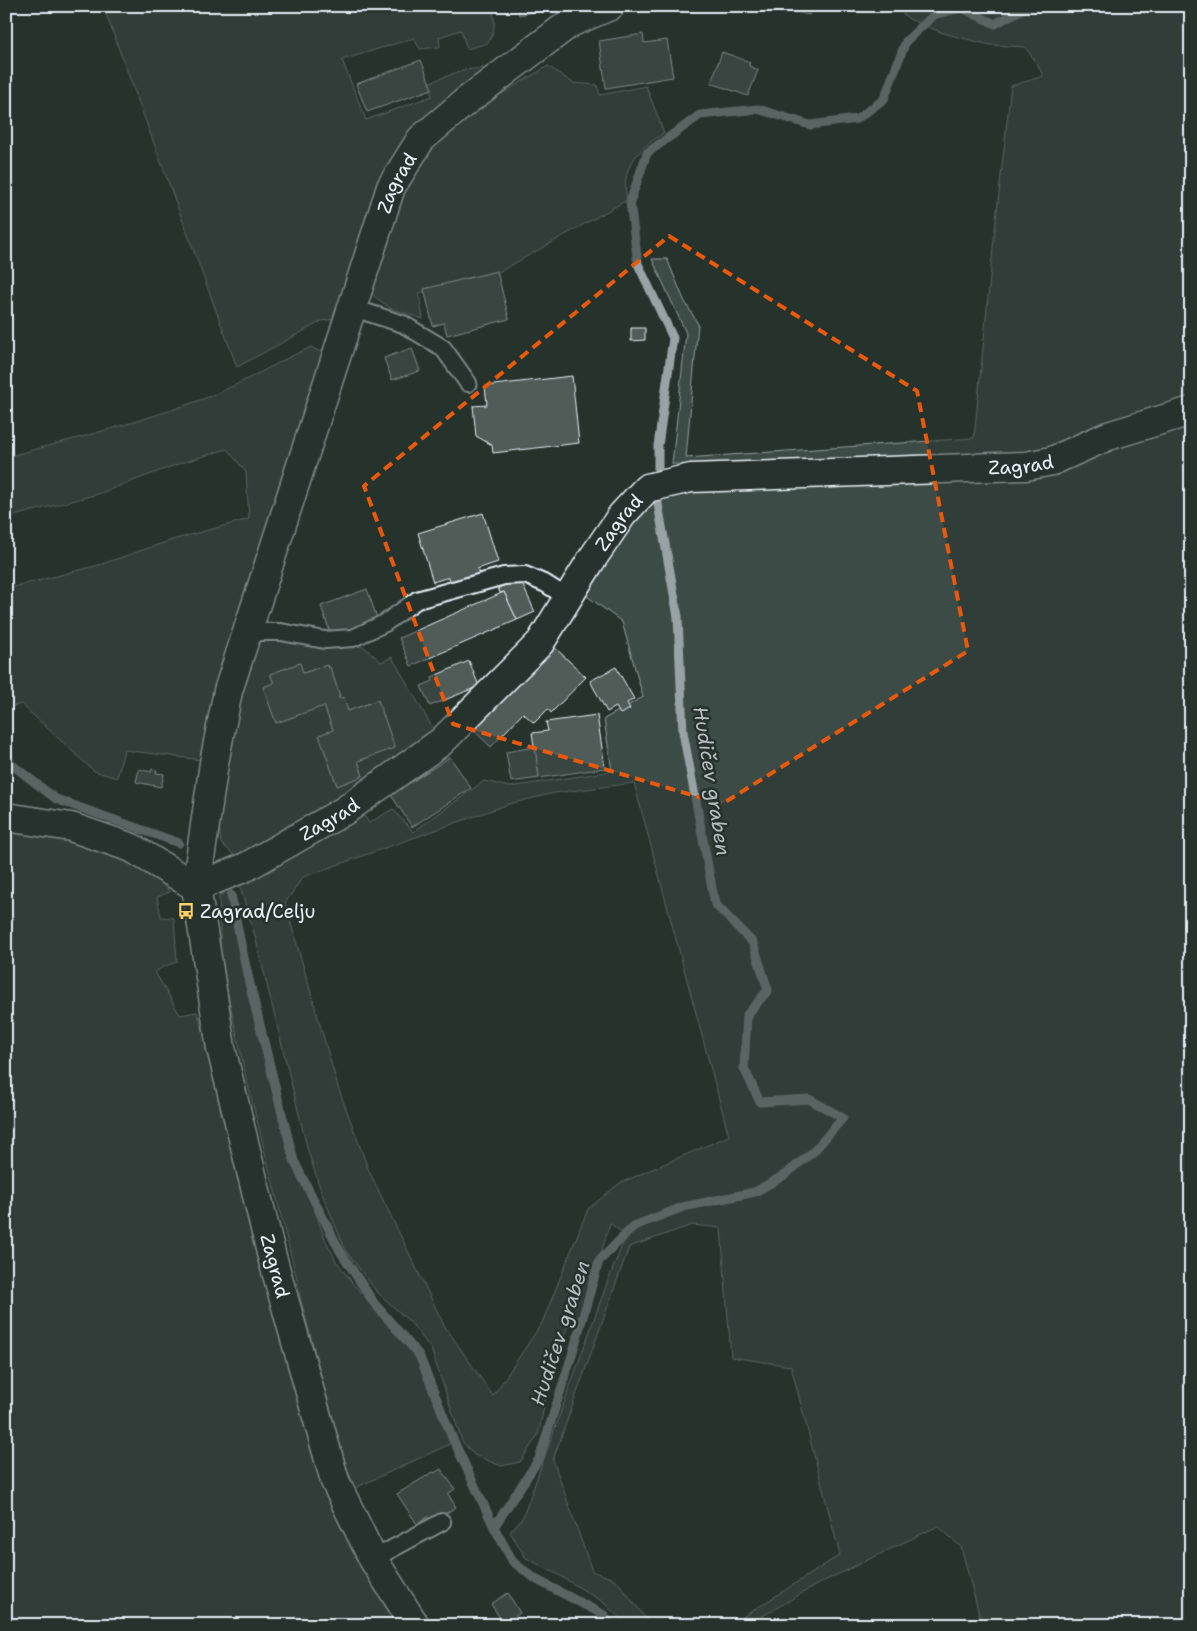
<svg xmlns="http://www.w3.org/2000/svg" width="1197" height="1631" font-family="'Shantell Sans',sans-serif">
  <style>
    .green { fill: #3e4b47; stroke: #939ea0; fill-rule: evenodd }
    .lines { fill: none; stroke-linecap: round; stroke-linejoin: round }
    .stream { stroke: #98a3a5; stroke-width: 9 }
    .building { fill: #505c59; stroke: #e8f1f8 }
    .service-casing { stroke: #e8f1f8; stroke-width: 20 }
    .minor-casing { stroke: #e8f1f8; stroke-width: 31 }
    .service { stroke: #26332d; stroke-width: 16 }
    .minor { stroke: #26332d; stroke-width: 28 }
    .marked { fill: none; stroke: #e8590c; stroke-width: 4; stroke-dasharray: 10 6; stroke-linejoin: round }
    .labels { text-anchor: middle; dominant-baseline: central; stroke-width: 5; stroke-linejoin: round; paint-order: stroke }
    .street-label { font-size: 19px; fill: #e8f1f8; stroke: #26332d }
    .poi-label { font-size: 19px; fill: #e8f1f8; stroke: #26332d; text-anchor: start }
    .water-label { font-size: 20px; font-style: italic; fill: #b3bdc0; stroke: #26332d }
  </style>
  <rect width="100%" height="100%" fill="#26332d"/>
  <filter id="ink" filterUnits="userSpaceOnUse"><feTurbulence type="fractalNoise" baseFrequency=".02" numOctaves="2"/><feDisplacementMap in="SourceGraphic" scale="10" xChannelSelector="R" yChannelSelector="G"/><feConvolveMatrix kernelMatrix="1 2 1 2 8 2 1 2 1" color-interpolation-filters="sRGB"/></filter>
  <g filter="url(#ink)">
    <g class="green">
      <path d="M103,6H490C497,19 495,31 488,43L467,49L461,30L439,37L440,47L420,49L414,38L342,60L366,120L432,96L428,83L463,70L484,68L483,76L415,131L339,318L322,321L237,367Z"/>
      <path d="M894,6H1191V398L1062,450L1020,456L724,466L672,464L686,333L652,259H667L684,300L698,324L686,458L974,438L994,238L1011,86L1043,76L1037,63L1025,47L990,45L943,33L909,19Z"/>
      <path d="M548,66L573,83L597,85L600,95L646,86L664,133C638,150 620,166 627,200L501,271L419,293L423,319L390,308L371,294L404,189L417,165L440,136L471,112Z"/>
      <path d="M311,347L324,354L202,760L124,750L117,778L94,771L21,704L6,708V589L99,565L172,540L249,519L246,472L227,449L181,463L98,494L6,518V457C75,439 145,421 211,396C245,382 277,362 311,347Z"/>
      <path d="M1191,418V1625H982L961,1547L938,1526L818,1584L747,1625H730L840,1555L791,1366L731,1357L721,1228L692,1225L629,1247L553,1460L592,1571L616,1580L651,1625H627L603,1602L557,1574L526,1558L510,1532L523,1517L607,1283L626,1236L610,1223L600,1256V1263L588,1308L568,1326L554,1360L538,1435L520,1462L501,1466L474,1455L462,1441L431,1349L411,1323L376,1291L346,1251L321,1191L308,1151L254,932L239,884L267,872L278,862L359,808L369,823L393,809L413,832L484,781L510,787L612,771L604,719L643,697L622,622L583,593L606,563L607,550L652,499L683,486L687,494L698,492L697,487L1006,474ZM634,783L729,1136L620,1183L588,1209L542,1323L493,1396L444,1325L369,1171L338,1087L285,903L303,877L509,804L554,793Z"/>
      <path d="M274,636H296L336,648L363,646L381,662L392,657L436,734L265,847L234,855L221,843L217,811L237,708L256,642Z"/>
      <path d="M6,830L82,843L142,862L170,892L157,897L161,917L174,918L177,962L163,967L155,972L180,1015L197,1012L206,1039L286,1359L330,1500L386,1607L397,1625H6Z"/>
      <path d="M231,887L296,1158L325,1239L336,1261L354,1285L390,1323L403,1333L419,1356L450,1444L355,1488L345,1463L300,1297L297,1279L247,1081L221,963L219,897Z"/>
    </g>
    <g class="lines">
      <g class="stream">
        <path d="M6,760L56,799L179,843"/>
        <path d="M231,895L249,983L294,1161L340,1251L374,1303L419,1355L452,1437L494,1527L513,1562L537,1580L604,1615L611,1625"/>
        <path d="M494,1527L539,1459L572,1355L599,1261L634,1226L683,1207L755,1192L786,1174L813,1152L843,1118L809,1099L760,1102L744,1068L747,1015L768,990L753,943L715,904L683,732L678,617L658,504V446L673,338L638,264L630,202L647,153L700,115L758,109L810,125L857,119L884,99L906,41L935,14L962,8L995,24L1028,6"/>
      </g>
    </g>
    <g class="building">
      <path d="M517,6H564L519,15Z"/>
      <path d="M792,6H811L809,15L791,11Z"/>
      <path d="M643,34L644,43L667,40L673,77L606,88L599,41Z"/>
      <path d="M722,52L750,62L749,66L758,70L748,96L711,83Z"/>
      <path d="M421,60L432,89L367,112L356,84Z"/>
      <path d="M497,271L509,319L447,335L444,323L433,326L424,289Z"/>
      <path d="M631,328H645V340L631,341Z"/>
      <path d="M412,348L420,371L392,380L384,358Z"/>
      <path d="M572,376L579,443L493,453L492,445L476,436L473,406L487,405L485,386Z"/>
      <path d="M483,513L498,562L477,569L481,578L452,586L449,577L433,582L418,533Z"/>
      <path d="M520,579L535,612L517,620L504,592L500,593L498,588Z"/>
      <path d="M367,589L378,621L332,638L321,606Z"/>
      <path d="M504,592L517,620L411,666L399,638Z"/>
      <path d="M552,645L586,677L551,713L548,709L534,723L523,713L491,747L471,728Z"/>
      <path d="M469,661L479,686L430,706L421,686L433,681L432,677Z"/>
      <path d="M300,663L303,673L327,665L328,668L330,667L340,696H339V699L344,697L348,711L378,700L395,748L358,761L363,776L337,786L319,735L333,730L324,706L276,723L263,687L274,683L270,674Z"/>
      <path d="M616,667L634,699L627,703L630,709L620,714L616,707L607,712L590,681Z"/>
      <path d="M597,715L605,768L539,778L532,733L548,731L546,722Z"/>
      <path d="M535,747L539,778L511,782L506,752Z"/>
      <path d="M450,757L471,788L412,827L391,795Z"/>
      <path d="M139,769L151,772L152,769L157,770L156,773L164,774L161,787L136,782Z"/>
      <path d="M441,1469L455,1489L448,1494L456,1507L434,1521H431L428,1517L417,1524L397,1494L433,1472L434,1473Z"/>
      <path d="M508,1593L520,1613L504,1624L491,1604Z"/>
    </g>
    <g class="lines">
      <g class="service-casing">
        <g id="service">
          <path d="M353,308L403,324L443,348L468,383"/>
          <path d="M247,632H281L325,640L353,638L385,623L417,600L504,576L525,575L546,584L568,598"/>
          <path d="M373,1559L442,1522"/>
        </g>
      </g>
      <g class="minor-casing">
        <g id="minor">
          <path d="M6,817L71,827L132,848L196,887"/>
          <path id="s1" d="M196,887L246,867L344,811L441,742L540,643L590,562L622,515L647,488L691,478L1026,466L1052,461L1108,436L1191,411"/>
          <path id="s2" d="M415,1625L373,1559L335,1481L271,1253L221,1048L196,887L214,763L228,691L391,187L421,139L465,102L570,23L610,6"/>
        </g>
      </g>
      <use href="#service" class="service"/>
      <use href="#minor" class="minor"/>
    </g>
  </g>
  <path d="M0 0H1197V1631H0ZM669,236L917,391L968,651L722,804L453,724L364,486Z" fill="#26332d" fill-opacity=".55" fill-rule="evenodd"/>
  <path class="marked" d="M669,236L917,391L968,651L722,804L453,724L364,486Z"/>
  <defs>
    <g id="bus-bare" transform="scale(1.35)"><path d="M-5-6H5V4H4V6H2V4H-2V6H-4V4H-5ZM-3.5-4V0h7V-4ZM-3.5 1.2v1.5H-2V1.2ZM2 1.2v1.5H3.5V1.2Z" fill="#ffd166" stroke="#26332d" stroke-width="2.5" paint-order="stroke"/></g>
  </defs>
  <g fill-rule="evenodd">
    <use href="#bus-bare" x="186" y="911"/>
  </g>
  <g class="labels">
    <g class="street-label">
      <text stroke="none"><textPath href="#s2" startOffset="1510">Zagrad</textPath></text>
      <text stroke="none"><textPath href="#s1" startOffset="990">Zagrad</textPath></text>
      <text stroke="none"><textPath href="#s1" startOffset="570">Zagrad</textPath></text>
      <text stroke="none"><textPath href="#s1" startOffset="150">Zagrad</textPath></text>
      <text transform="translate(275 1266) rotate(75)">Zagrad</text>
    </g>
    <g class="poi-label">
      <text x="200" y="911">Zagrad/Celju</text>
    </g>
    <g class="water-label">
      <text transform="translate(712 781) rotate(81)">Hudičev graben</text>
      <text transform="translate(560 1333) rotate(-72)">Hudičev graben</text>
    </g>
  </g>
  <rect width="1197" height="1631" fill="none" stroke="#26332d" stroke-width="25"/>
  <rect x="12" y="12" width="1172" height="1606" fill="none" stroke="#e8f1f8" stroke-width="2" filter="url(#ink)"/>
</svg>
